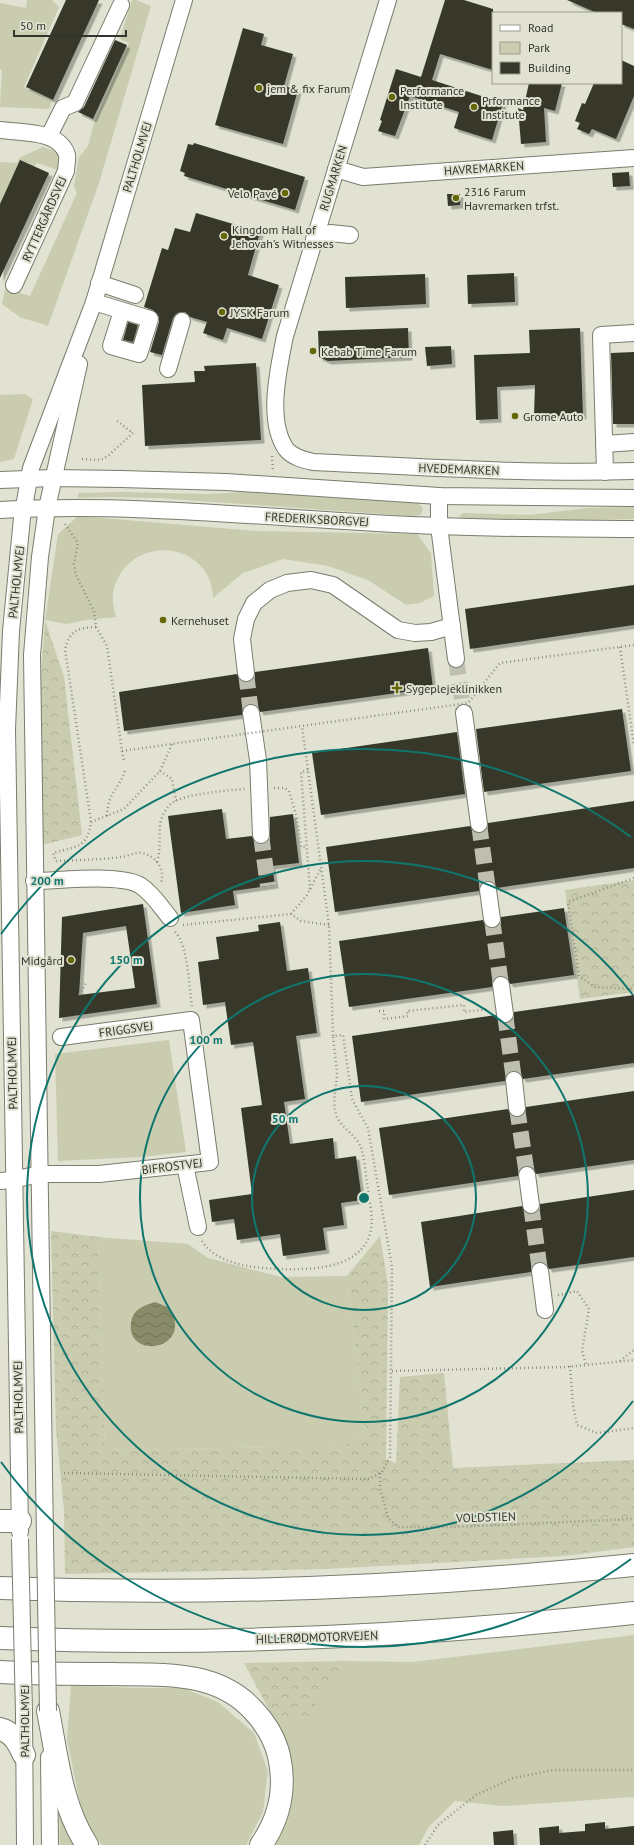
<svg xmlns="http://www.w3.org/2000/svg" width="634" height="1845" font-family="'PT Sans',sans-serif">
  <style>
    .green { fill: #c9ccae }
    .forest { fill: url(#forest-crowns) }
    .water { fill: url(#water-waves) }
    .building { fill: #37392c; fill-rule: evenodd; filter: url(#shadow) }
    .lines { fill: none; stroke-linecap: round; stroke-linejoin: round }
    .minor-tunnel { stroke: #bebfb1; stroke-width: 16; stroke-dasharray: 16 8; stroke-linecap: butt }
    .minor-casing { stroke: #7a7c6d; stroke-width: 18 }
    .highway-casing { stroke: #7a7c6d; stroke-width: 24 }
    .path { stroke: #909085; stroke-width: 2.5; stroke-dasharray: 1 3; stroke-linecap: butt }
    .minor { stroke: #fff; stroke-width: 16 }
    .highway { stroke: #fff; stroke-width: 22 }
    .minor-bridge-casing { stroke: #7a7c6d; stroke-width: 18; stroke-linecap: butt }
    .path-bridge { stroke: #909085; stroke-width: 2.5; stroke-dasharray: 1 3; stroke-linecap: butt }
    .minor-bridge { stroke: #fff; stroke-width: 16 }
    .ring { fill: none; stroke: #0f766e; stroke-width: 2 }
    .poi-dot { fill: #646704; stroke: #e1e2d2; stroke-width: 1.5 }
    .labels { text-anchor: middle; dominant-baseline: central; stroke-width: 4; stroke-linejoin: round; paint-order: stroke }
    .poi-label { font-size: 12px; fill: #34342e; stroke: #e1e2d2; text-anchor: start }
    .street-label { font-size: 12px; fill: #34342e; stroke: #e1e2d2 }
    .centre { fill: #0f766e; stroke: #e1e2d2; stroke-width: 2 }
    .ring-label { font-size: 12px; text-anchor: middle; font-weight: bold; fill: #0f766e; stroke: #e1e2d2; stroke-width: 4; stroke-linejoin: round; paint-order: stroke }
  </style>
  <defs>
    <pattern id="forest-crowns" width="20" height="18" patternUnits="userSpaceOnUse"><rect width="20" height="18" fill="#c9ccae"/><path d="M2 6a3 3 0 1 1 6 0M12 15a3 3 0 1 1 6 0" fill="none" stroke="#adb096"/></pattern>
    <pattern id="water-waves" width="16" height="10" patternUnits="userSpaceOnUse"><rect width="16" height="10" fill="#888b67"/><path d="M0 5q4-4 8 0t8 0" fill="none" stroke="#707255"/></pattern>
    <filter id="shadow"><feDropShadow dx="3.5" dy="3.5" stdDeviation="0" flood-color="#0004"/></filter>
  </defs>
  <rect width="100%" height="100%" fill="#e1e2d2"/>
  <g class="green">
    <path d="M27,0H52L59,7L24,87L52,101L49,109L0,107L2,70L0,69V3L26,8Z"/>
    <path d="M132,0H136L151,6L99,183L48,326L20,317L2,304L5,289L30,296L77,193L74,186L79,157L88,146L94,123L129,43L120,39Z"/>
    <path d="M43,147L58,152L61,171L37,163L0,214V162L17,163L19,158Z"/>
    <path d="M25,394L33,399L14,459L0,462V395Z"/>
    <path d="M122,492L206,494L248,492L417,503L421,506L423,509L420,515L411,516L158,498L109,497L78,498V493Z"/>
    <path d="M634,507V519L573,520L461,518L459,516L463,513L530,515L587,508Z"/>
    <path d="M78,516L256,531L417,534L431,553L434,596L420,603L406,605L368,580L328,566L283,559L243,573L213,598C212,545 141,533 118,578C114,585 112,594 113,602C113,607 115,612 116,617L86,620L67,624L45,620L58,534Z"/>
    <path d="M169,1040L186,1152L141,1157L58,1161L55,1054Z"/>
    <path d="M98,1237L188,1244L208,1258L281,1277L347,1276L365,1432L343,1446L287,1449L285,1447L105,1450Z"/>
    <path d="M634,1635V1797L503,1806L455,1801L428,1828L419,1845H269L289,1810V1761L273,1717L308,1715L346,1661L413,1662Z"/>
    <path d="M71,1685L134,1688H183L218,1702L254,1733L268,1771L263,1812L246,1845H102L83,1819L67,1739Z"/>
    <path d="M59,1803L80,1845H60Z"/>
  </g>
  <g class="forest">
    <path d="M45,620L64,677L82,835L42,845L39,704Z"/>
    <path d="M634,880V992L580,999L565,890Z"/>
    <path d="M51,1231L98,1237L105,1450L343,1446L365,1432L347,1276L380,1236L388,1285L386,1459L396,1463L400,1377L444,1373L453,1468L634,1460V1547L564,1556L326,1569L65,1574L64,1510L56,1430Z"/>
    <path d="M346,1661L308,1716L273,1717L244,1663Z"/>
  </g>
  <path class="water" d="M155,1302L170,1308C194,1351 126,1360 131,1323C133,1309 143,1306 155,1302Z"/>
  <g class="building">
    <path d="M66,0H99L53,100L26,87Z"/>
    <path d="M445,0H464L493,9V70L440,54L432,80L503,103L492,140L454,128L459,112L410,96L395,136L378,131L382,121L380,120L396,69L421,77Z"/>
    <path d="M567,0H634V29L621,24V13H597Z"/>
    <path d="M243,28L264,34L261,45L293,54L284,86L298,90L283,144L215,125Z"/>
    <path d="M115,40L127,45L93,119L78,112L84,107Z"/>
    <path d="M621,60L634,66V96L616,139L592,129L589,134L577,129L580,123L575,121L582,103L585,104L594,83H621Z"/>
    <path d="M529,83H562L555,111L544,108L546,142L521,144L518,108L523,110Z"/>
    <path d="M194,143L305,177L295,210L184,176L185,173L180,171L188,144L193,145Z"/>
    <path d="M20,160L49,173L0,278V204Z"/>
    <path d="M629,172L630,186L613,187L612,173Z"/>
    <path d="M447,194H460V205L448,206Z"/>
    <path d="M196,213L260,232L248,275L279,285L262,339L227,328L223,340L203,333L207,322L190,317L185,312H180L176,314L173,318L162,355L150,352L159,322V317L153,310L144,307L162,248L168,250L175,228L190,232Z"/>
    <path d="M514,273L515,302L468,304L467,275Z"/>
    <path d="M425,274L426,304L346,308L345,277Z"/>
    <path d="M128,322L138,325L133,342L123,340Z"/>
    <path d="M408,328L409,357L328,361L319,357L318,331Z"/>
    <path d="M580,328L583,416H534L535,385L497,387L498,419L476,420L474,355L530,353L529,330Z"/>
    <path d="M451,346L452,364L427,366L425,347Z"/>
    <path d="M634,352V424H613L611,353Z"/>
    <path d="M256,363L261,440L145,446L142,385L195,382L194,371H205L204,366Z"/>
    <path d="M634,585V625L470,649L465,609Z"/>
    <path d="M428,648L433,688L260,712L258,707L250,704L245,706L242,715L124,731L119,692L237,674L242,682H247L255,677V672Z"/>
    <path d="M622,709L631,771L484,792L476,729Z"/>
    <path d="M457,732L465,794L321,815L312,753Z"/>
    <path d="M634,801V868L497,888L492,881H486L479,886V891L335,912L326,847L470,826L475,833H481L488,828V823Z"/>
    <path d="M222,809L226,839L252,836L256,843L261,844L266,843L270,839V817L293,814L299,863L272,866L275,885L233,891L235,905L181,913L168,816Z"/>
    <path d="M143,904L157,1004L59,1018L62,917ZM126,926L135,988L79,995L83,933Z"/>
    <path d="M564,908L574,975L510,984L505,976H499L492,981V987L349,1007L339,941L483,920L488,928H494L501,923V917Z"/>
    <path d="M280,922L287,971L308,968L317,1033L296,1036L305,1099L284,1102L290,1144L333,1138L335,1159L356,1156L362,1200L341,1203L344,1225L323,1228L326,1250L283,1256L280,1234L237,1240L234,1219L212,1222L209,1200L252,1194L241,1108L262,1105L253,1042L231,1045L225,1002L203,1005L198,962L219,959L216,937L259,931L258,925Z"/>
    <path d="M634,995V1063L523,1079L518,1072L513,1071L506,1076L505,1081L361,1102L352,1036L496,1015L501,1023H507L514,1018V1012Z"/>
    <path d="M634,1091V1160L536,1174L531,1166H525L518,1171V1176L389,1195L379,1128L508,1109L513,1116L518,1117L525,1112L526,1107Z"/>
    <path d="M634,1190V1257L549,1269L544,1262H538L531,1267V1272L430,1287L421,1222L522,1206L527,1214H533L540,1209V1204Z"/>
    <path d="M605,1822V1829L634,1826V1845H540L539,1828L559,1826V1833L585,1831V1824Z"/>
    <path d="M513,1830L514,1845H494L493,1832Z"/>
  </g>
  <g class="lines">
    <g class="minor-tunnel">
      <path d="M456,659L464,713"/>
      <path d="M246,673L251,713"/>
      <path d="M479,824L488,890"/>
      <path d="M261,835L268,886"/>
      <path d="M492,919L501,985"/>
      <path d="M505,1014L514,1080"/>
      <path d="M517,1108L527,1175"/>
      <path d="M531,1205L540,1271"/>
    </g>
    <g class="minor-casing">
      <g id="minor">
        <path d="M388,0L285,336C279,367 266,420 286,449C292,457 304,460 313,462C420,467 527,474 634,471"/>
        <path d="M0,130C21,133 60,130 67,155C68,159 66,166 66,171L14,285"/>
        <path d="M49,136L63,108L75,103L121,5"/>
        <path d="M336,169L363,177L634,158"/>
        <path d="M314,239L330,233L350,235"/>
        <path d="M99,283L135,295"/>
        <path d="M94,302L150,319L139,354L111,346L122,311"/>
        <path d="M168,369L182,321"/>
        <path d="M604,444L634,442"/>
        <path d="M605,472L601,335L634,333"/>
        <path d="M0,480L53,478L121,479L226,482L439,496L634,498"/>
        <path d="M439,496V526L456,659"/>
        <path d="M0,510C147,502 293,521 439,526C504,529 569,528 634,529"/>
        <path d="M246,673L242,639L246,619L254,603L270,590L287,583L311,580L333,585L398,630L415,633L431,632L452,626"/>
        <path d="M251,713L258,760L261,835"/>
        <path d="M464,713L479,824"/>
        <path d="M34,881C59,881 123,873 141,886C153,894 161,907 170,918"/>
        <path d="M488,890L492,919"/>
        <path d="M501,985L505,1014"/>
        <path d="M514,1080L517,1108"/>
        <path d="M185,1165L198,1227"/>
        <path d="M527,1175L531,1205"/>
        <path d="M0,1181L13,1180L39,1174H99L210,1162L191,1020L61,1037"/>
        <path d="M540,1271L545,1310"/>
        <path d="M20,1532L7,729L11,631L22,518L31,468L94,302L184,0"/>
        <path d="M45,1540L32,655L40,557L47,508L79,364"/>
        <path d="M24,1714L25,1845"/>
        <path d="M49,1757L50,1845"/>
      </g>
    </g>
    <g class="highway-casing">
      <g id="highway">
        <path d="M0,1521H20"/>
        <path d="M0,1588C212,1596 423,1587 634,1565"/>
        <path d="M0,1638C212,1647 423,1636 634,1613"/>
        <path d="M0,1672C37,1674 75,1674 112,1674C163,1675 217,1670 254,1711C266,1724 275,1739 279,1756C286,1787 280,1818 261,1845"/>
        <path d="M48,1711C57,1756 61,1805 87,1845"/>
        <path d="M0,1729C13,1732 19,1744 24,1755"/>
      </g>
    </g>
    <g class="path">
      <path d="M272,456L273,471"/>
      <path d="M82,459L101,460L109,455L133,433L117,421"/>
      <path d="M65,524L78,543L74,564L76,575L94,611L96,627L107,646L122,751L200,740"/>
      <path d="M96,627C78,628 70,630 65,649L91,822C87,849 76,846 53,853L56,861C77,860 100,860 121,857C128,856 135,852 142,853C156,856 165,869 161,883"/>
      <path d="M620,647L634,746"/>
      <path d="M122,751L124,761"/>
      <path d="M308,770L301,772L310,890"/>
      <path d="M160,771L172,779L176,801"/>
      <path d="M274,788H285L289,791L297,818L301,847H306"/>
      <path d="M107,816C108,791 119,790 125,770"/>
      <path d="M91,822L124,809L160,771L172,744"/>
      <path d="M157,862C161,848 159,838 160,825C161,818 166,807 172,803C183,794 230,790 245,789"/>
      <path d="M634,878L568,902L579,976L595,987L634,989"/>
      <path d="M291,914L307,895L321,868"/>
      <path d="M183,925L291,914L301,921L329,925"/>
      <path d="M175,932C188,944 189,987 192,1006"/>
      <path d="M79,995L86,983"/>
      <path d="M379,1011H384V1019L408,1016L407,1011L464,1005V1012L489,1009"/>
      <path d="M202,1241C217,1265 254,1268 281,1269C311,1270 359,1269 370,1234C374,1220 370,1204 368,1190C366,1180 364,1152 360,1145C355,1135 342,1128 337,1117C331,1101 337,1088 337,1072C336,1060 334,1048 333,1036"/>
      <path d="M558,1295L577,1291L589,1309L582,1351L586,1365"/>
      <path d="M620,1361L634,1350"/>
      <path d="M570,1366L573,1405L577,1425L597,1433L634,1428"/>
      <path d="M392,1371L567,1367L634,1360"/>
      <path d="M64,1473L369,1479L382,1472L390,1457L392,1267L368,1128L352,1099L343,1035L333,1036L329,925L302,726"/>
      <path d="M380,1473V1488L388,1518L398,1527H451L634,1519"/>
      <path d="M425,1845L438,1825L476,1795L513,1778L554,1770H634"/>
    </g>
    <use href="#minor" class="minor"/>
    <use href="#highway" class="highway"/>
    <g class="minor-bridge-casing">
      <g id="minor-bridge">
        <path d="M20,1539L24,1714"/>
        <path d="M45,1540L48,1711"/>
      </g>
    </g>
    <path class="path-bridge" d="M200,740L468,703L500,663L634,645"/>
    <use href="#minor-bridge" class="minor-bridge"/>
  </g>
  <g class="ring">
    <circle cx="364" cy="1198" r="112"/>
    <circle cx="364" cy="1198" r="224"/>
    <path d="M633 1401A337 337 0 1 1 633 995"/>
    <path d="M631 1559A449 449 0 0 1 1 1462M1 934A449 449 0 0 1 631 837"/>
  </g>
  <g class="poi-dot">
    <circle cx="259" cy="88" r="4"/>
    <circle cx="392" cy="97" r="4"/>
    <circle cx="474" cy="107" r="4"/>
    <circle cx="285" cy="193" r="4"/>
    <circle cx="456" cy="198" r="4"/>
    <circle cx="224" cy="236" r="4"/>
    <circle cx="222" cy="312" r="4"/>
    <circle cx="313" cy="351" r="4"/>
    <circle cx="515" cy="416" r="4"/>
    <circle cx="163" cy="620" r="4"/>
    <path d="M395 682h4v4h4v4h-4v4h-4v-4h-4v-4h4z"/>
    <circle cx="71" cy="960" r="4"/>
  </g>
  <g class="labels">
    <g class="poi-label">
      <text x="267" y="88">jem &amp; fix Farum</text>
      <text x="400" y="90">Performance<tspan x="400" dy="14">Institute</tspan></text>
      <text x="482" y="100">Prformance<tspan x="482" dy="14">Institute</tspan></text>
      <text x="464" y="191">2316 Farum<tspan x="464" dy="14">Havremarken trfst.</tspan></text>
      <text x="277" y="193" text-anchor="end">Velo Pavé</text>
      <text x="232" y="229">Kingdom Hall of<tspan x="232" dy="14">Jehovah's Witnesses</tspan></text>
      <text x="230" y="312">JYSK Farum</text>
      <text x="321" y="351">Kebab Time Farum</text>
      <text x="523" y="416">Grome Auto</text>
      <text x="171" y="620">Kernehuset</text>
      <text x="406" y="688">Sygeplejeklinikken</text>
      <text x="63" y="960" text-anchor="end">Midgård</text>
    </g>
    <g class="street-label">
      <text transform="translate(137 157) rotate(-73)">PALTHOLMVEJ</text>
      <text transform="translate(484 168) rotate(-4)">HAVREMARKEN</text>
      <text transform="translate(333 178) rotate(-73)">RUGMARKEN</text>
      <text transform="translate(44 219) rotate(-66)">RYTTERGÅRDSVEJ</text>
      <text transform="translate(459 469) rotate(2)">HVEDEMARKEN</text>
      <text transform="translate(317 519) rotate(3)">FREDERIKSBORGVEJ</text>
      <text transform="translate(16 582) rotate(-84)">PALTHOLMVEJ</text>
      <text transform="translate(126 1029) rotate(-8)">FRIGGSVEJ</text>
      <text transform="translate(12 1073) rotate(-91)">PALTHOLMVEJ</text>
      <text transform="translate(172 1166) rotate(-7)">BIFROSTVEJ</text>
      <text transform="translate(18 1397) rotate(-91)">PALTHOLMVEJ</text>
      <text transform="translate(486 1517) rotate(-2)">VOLDSTIEN</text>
      <text transform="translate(317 1637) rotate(-2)">HILLERØDMOTORVEJEN</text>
      <text transform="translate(24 1721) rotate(-90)">PALTHOLMVEJ</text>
    </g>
  </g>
  <circle cx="364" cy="1198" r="6" class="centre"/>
  <g class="ring-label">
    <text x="47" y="885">200 m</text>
    <text x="126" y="964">150 m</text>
    <text x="206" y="1044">100 m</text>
    <text x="285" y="1123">50 m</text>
  </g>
  <rect x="492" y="12" width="130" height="72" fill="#e1e2d2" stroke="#9c9c90"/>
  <rect x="500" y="25" width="20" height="6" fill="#ffffff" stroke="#9c9c90"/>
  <text x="528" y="32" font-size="12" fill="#34342e">Road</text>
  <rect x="500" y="42" width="20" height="12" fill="#c9ccae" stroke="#9c9c90"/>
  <text x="528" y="52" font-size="12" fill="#34342e">Park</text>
  <rect x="500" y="62" width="20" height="12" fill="#37392c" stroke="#9c9c90"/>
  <text x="528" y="72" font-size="12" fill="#34342e">Building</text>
  <path d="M14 30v6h112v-6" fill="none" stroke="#34342e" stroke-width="2"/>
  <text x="20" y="30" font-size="12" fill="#34342e" stroke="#e1e2d2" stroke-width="3" paint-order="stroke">50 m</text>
</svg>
